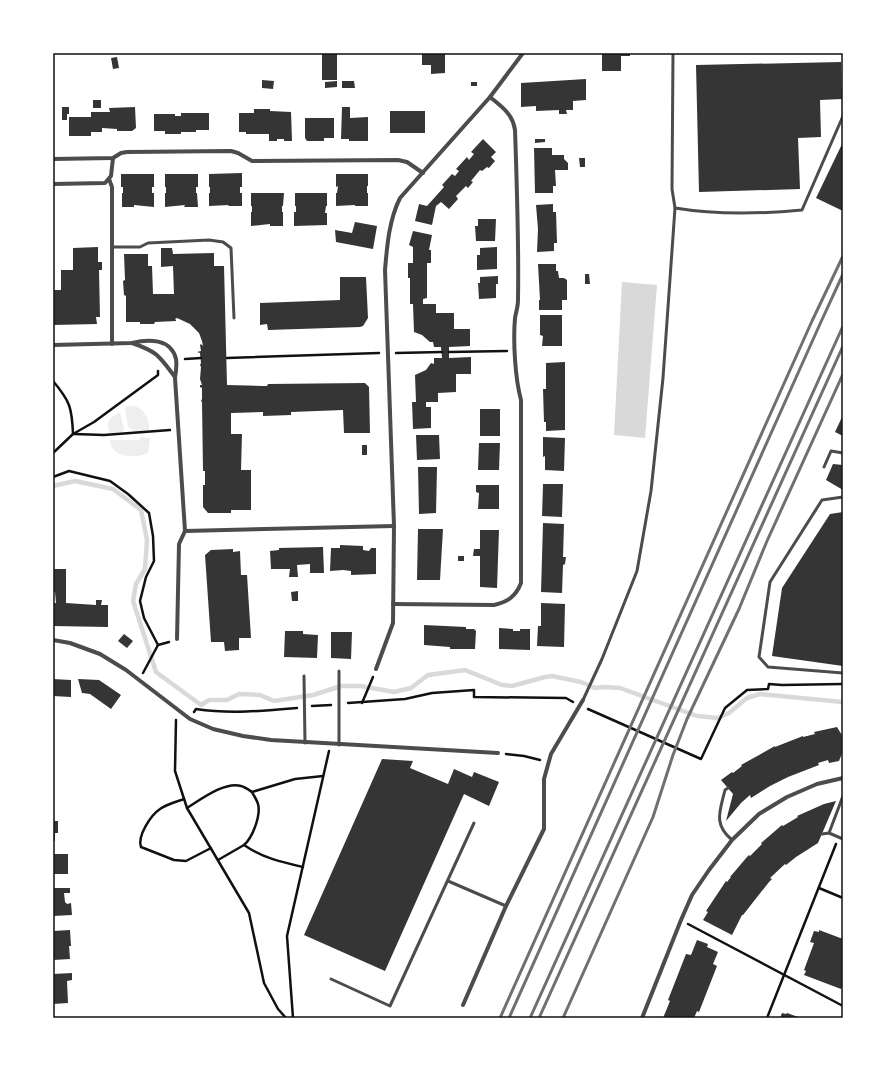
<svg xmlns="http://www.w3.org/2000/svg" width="896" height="1071" font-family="'Exo 2',sans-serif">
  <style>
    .green { fill: #eee }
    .water { fill: #d9d9d9 }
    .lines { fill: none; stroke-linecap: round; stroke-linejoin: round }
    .stream { stroke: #d9d9d9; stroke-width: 4.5 }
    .building { fill: #353535 }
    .path { stroke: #111; stroke-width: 2.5 }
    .service { stroke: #4c4c4c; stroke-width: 3 }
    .minor { stroke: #4c4c4c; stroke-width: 4 }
    .rail { stroke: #707070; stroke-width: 3 }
    .neatline { fill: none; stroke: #111; stroke-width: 1.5 }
  </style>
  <rect width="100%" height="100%" fill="#fff"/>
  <g class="green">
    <path d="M135,406C144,409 150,420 149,430L135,432L128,427L125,407Z"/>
    <path d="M120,412L124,428L123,432L110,433C105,421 110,418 120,412Z"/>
    <path d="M142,437L150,438L148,453C135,459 111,458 110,440H138Z"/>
  </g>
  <path class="water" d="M622,282L657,285L645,438L614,435Z"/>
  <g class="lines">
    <path class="stream" d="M53,486L75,481L113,489L141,510L147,540L145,569L136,584L133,601L156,672L201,705L209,700H227L239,694L260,695L274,701L313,695L341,686H361L394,692L411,688L428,675L465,670L502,685L512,686L545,677L552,676L581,682L595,688L604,687L620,688L697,716L718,718L729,713L747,698L760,694L843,702"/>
  </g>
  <g class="building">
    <rect x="322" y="53" width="15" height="27"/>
    <path d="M422,53H445V73L431,74V65H422Z"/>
    <path d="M602,53H630V56H621V71H602Z"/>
    <path d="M117,57L119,68L113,69L111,58Z"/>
    <path d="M841,62L842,99L820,100L821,137L798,138L800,189L699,192L696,65Z"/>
    <path d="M586,79V100L573,101V110H566L567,114H559V110L536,111V106L521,107V83Z"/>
    <path d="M262,80L274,81L273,89L262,88Z"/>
    <path d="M337,81V87L325,88V82Z"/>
    <path d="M342,81H354L355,88H342Z"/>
    <rect x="471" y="82" width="6" height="4"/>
    <rect x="93" y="100" width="8" height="8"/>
    <path d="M62,107H69V114H67V120H62Z"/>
    <path d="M135,107L136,128L132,131H117V129L102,128V132H91V136H69V117H91V112H110L109,108Z"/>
    <path d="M342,107H350V118L368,117V141H349V139H341Z"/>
    <path d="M254,109H270V111L291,112L292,141H284V139H277V141H269V134H246V132H239V113H254Z"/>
    <rect x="390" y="111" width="35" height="22"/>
    <path d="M181,113H209V130H196V132H181V134H165V131H154V114H175V116H181Z"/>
    <path d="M305,118H334V138H324V141H307L305,138Z"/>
    <path d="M483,139L496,152L491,157L495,161L489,168L487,167L482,171L480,170L471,181L473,182L468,188L466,186L456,196L458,199L449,209L441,202L436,206L432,225L415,221L419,204L427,206L444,187L442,185L452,174L455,176L459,171L456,169L467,157L469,160L474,154L471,152Z"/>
    <path d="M535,139H545V142L535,143Z"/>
    <path d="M843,142V211L816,198Z"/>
    <path d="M534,148H552V155H564V159L568,163V170H555L556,186H553V193H535Z"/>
    <path d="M579,158H585V167H580Z"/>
    <path d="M242,173V187H240V193H242V206H228L229,205L209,206V193H210V187H209V174Z"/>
    <path d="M121,174H154V187H152V193H154V207L134,205V207H122V193H123V187H121Z"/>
    <path d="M165,174H198V187H196V193H197L198,207H184L185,205L165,207V193H166V187H165Z"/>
    <path d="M336,174H368V186H367V193H368V206H355V205L336,206V193H337L338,186L336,187Z"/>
    <path d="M251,193H284L283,206H282V212H283V226H270V224L251,226V212H252V206H251Z"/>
    <path d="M295,193H327V206H326L325,213H327V225L294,226V212H296V206H295Z"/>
    <path d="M553,204V212H556L557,243H554V251L537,252L538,229L536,205Z"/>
    <path d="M478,219H496L495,241H476L475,226H478Z"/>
    <path d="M355,222L377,226L373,249L336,242L335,230L352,233Z"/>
    <path d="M413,231L432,235L429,250H431V263H427V298L423,299V304H436V313H454V329H470V346L449,347V358L471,357V374H456V392L438,393V402H426V407H431V428L413,429L412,402H416L415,375L426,370L431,363L434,364V358H442L441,347H434L433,342H430L422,335L414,332L413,304H410V278H408V263H413V247L409,245Z"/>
    <path d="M98,247V262H102V270H99L100,317H96L97,324L53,325V290H61V270H73V248Z"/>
    <path d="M497,247V269L477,270V255H480V248Z"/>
    <path d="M161,248H172L173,254L214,253V266H224L227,385L263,386H267L268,384L365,383L369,387L370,433H344L343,410L291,412V415L263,416V412L231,413V434H242L241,470H251V510H231V513H208L203,507V485H205V471H203L202,402L201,401L202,399V388L200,387V385H202L200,379L201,367L200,365L201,363L200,353L197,352L201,351L200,345L201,344L203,346L202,341L199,333L190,324L177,318L175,319L176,320V321L155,322L154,324H140V322H126V296L124,295L123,281L125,280L124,254H148V266H152L153,294H174L173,266L161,267Z"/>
    <path d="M538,264H556V271H558L559,278H564L567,280V300H562V310H539V300H540Z"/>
    <path d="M585,274H589L590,284H585Z"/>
    <path d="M498,276V284H496V298L479,299L478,283H480V277Z"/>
    <path d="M340,277H366L368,318L363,326L360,327L268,330L267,324L260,325V303L340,300Z"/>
    <path d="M540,315H562V346H542L543,336L540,335Z"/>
    <path d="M565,362V430L546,431V422H544L543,389H546V363Z"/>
    <rect x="480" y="409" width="20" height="27"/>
    <path d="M843,415V436L835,432Z"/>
    <path d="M416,435H439L440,459L417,460Z"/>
    <path d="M543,437L565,438L564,471L545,470V456L543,457Z"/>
    <path d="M479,443H500L499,470H478Z"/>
    <rect x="362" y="445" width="5" height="10"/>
    <path d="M833,464L843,465V490L826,480Z"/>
    <path d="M418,467H437L436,513L419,514Z"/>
    <path d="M543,484H563L562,517L542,516Z"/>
    <path d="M476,485H499V509H478L479,493L476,492Z"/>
    <path d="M843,512V666L772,656L782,588L830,514Z"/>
    <path d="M543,523L564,524L563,557H566L565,564L563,565L562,593L541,592Z"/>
    <path d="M418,529H443L440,580H417Z"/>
    <path d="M480,530H499L497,588L480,587V556H473L474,549H480Z"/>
    <path d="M340,545L363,546V550L369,551L371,548H376V574L351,575V571L343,570L330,571L331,548H340Z"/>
    <path d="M323,547L324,573H310V564L297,565L298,577H289L290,569H271L270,551L279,550V548Z"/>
    <path d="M233,549V552L240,551L241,575H247L251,638H239V650L225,651L224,642H211L205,555L211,550Z"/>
    <rect x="458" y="556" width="6" height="5"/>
    <path d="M54,569H66V603L96,605V600H102L101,605H108V627L53,626V603H56L55,592H53Z"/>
    <path d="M298,591V601H292L291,592Z"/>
    <path d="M541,603L565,604L564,647L537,646L538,626H541Z"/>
    <path d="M424,625L466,627V629H474L476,631L475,649H450V647L424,645Z"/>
    <path d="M499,628L513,629V631H520V629H530V650L499,649Z"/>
    <path d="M285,631H303V634L318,635L317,658L284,657Z"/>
    <path d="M331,632H352L351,659L331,658Z"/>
    <path d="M124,634L133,641L127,648L118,641Z"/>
    <path d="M53,679L71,680V697L53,696Z"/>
    <path d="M78,679L99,680L121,695L111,709L90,694L82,693Z"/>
    <path d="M837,727L843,737V751L839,761L829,763L828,760L818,763L819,765L788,777L770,786L751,798L750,795L741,803L726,821L733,794L721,780L732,772L733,773L742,766L741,765L775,746V747L803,736V737L815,734L814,732Z"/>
    <path d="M382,759L413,761L410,768L448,784L454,769L472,777L474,772L499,782L489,806L464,794L385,971L304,935Z"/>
    <path d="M836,801L818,843L796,857L786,865L785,864L770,878L772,879L769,882L743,915H742L732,935L703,920L708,912L706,911L726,881L727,882L731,877H730L747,857L749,855L750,856L762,844L761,843L782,825L783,826L798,817L797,816L824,804Z"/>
    <path d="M53,821H58V833H55V841H53Z"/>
    <rect x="53" y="854" width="15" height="20"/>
    <path d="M53,888H70V893H64L65,902L67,904L71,903L72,915L53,916Z"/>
    <path d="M70,930L71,946H69L70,959L53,960V931Z"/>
    <path d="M819,930L843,939V985L841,989L804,975L806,971L804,970L814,943L810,942L814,931L819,932Z"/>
    <path d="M697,940L708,944L707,947L718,952L713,964L717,966L699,1012L697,1011L694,1018H663L670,1001L668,1000L686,954L691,955Z"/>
    <path d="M72,973V980L67,981L68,1003L53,1004V974Z"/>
    <path d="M782,1013L786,1014L787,1013L801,1018H780Z"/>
  </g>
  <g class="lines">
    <g class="path">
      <path d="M449,352L507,351"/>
      <path d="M396,353L442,352"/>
      <path d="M227,358L379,353"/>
      <path d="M185,359L201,358"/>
      <path d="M53,381C70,401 72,408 73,434"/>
      <path d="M74,434L104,435L170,430"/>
      <path d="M53,453L73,434L94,422L158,375V371"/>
      <path d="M53,477L69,471L110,481L128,494L149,513L153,536L154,561L146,577L140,601L144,618L158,645"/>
      <path d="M143,673L158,645L169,642"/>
      <path d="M348,703L405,699L432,693L474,690V697L566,698L573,702"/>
      <path d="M362,703L373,677"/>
      <path d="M312,706L331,705"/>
      <path d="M588,709L701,759L725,708L747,690L768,689L769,684L782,685L843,684"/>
      <path d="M194,712L196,709C229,714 263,711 297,708"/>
      <path d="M176,720L175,771L187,808L249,913L264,983L278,1009L286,1018"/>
      <path d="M506,754L524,756L540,760"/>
      <path d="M252,792C254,796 257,800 258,804C261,815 253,837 244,845C263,858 281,862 303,867"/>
      <path d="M184,799C176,802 167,804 160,809C151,815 137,836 141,847L174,860L186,861L211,848"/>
      <path d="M187,808C200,800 225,781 241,786C245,787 249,790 252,792L295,779L323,776"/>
      <path d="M218,860L244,845"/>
      <path d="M819,888L843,898"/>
      <path d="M688,924L843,1006"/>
      <path d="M293,1018L287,936L329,751"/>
      <path d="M767,1018L836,844"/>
    </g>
    <g class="service">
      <path d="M675,208C717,215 760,214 802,210L843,116"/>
      <path d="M112,247H140L148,243L209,240L223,242L231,248L234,318"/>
      <path d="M824,467L831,451L843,453"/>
      <path d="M843,497L822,500L770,582L759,657L768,667L843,673"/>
      <path d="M304,676L305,743"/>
      <path d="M583,700L602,659L637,571L651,491L663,378L675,208L672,189L673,53"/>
      <path d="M339,745V671"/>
      <path d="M728,788L725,790C720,811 713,824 732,840"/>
      <path d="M843,796L829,833L843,839"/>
      <path d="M822,834L829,833"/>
      <path d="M448,881L506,906"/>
      <path d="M331,979L390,1006L474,823"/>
    </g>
    <g class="minor">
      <path d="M53,159L113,158L121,153L127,152L231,151L238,153L252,161L398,160L407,162L423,173"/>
      <path d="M109,179L112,187V344"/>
      <path d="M53,184L105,183L111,176L113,158"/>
      <path d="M132,343C158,352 159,356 175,377"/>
      <path d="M53,345L132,343C148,339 171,338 176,359C177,365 176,372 175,378L185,531L179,544L177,639"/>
      <path d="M185,531L394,526"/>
      <path d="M393,604L494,605C508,602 516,596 521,583V400C515,378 513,341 515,318C516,312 518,307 518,300C519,244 517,187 515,130C513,114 501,106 490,97"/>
      <path d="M53,640L70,643L100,654L126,670L190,719L213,729L243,736L271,740L498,753"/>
      <path d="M376,669L393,623L394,526L385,270C387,246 389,220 400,198L490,97L523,53"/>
      <path d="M463,1005L506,906L544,829V779L551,754L583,700"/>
      <path d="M642,1018L681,920L692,895L709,870L732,840L759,814L787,797L817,784L843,778"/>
    </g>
    <g class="rail">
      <path d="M500,1018L812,321L843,256"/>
      <path d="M509,1018L820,324L843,274"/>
      <path d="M530,1018L843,326"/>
      <path d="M539,1018L843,346"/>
      <path d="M563,1018L653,817L673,755L687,719L739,609L767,541L843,374"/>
    </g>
  </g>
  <rect width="896" height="1071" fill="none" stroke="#ffffff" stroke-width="108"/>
  <rect x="54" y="54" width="788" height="963" class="neatline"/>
</svg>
